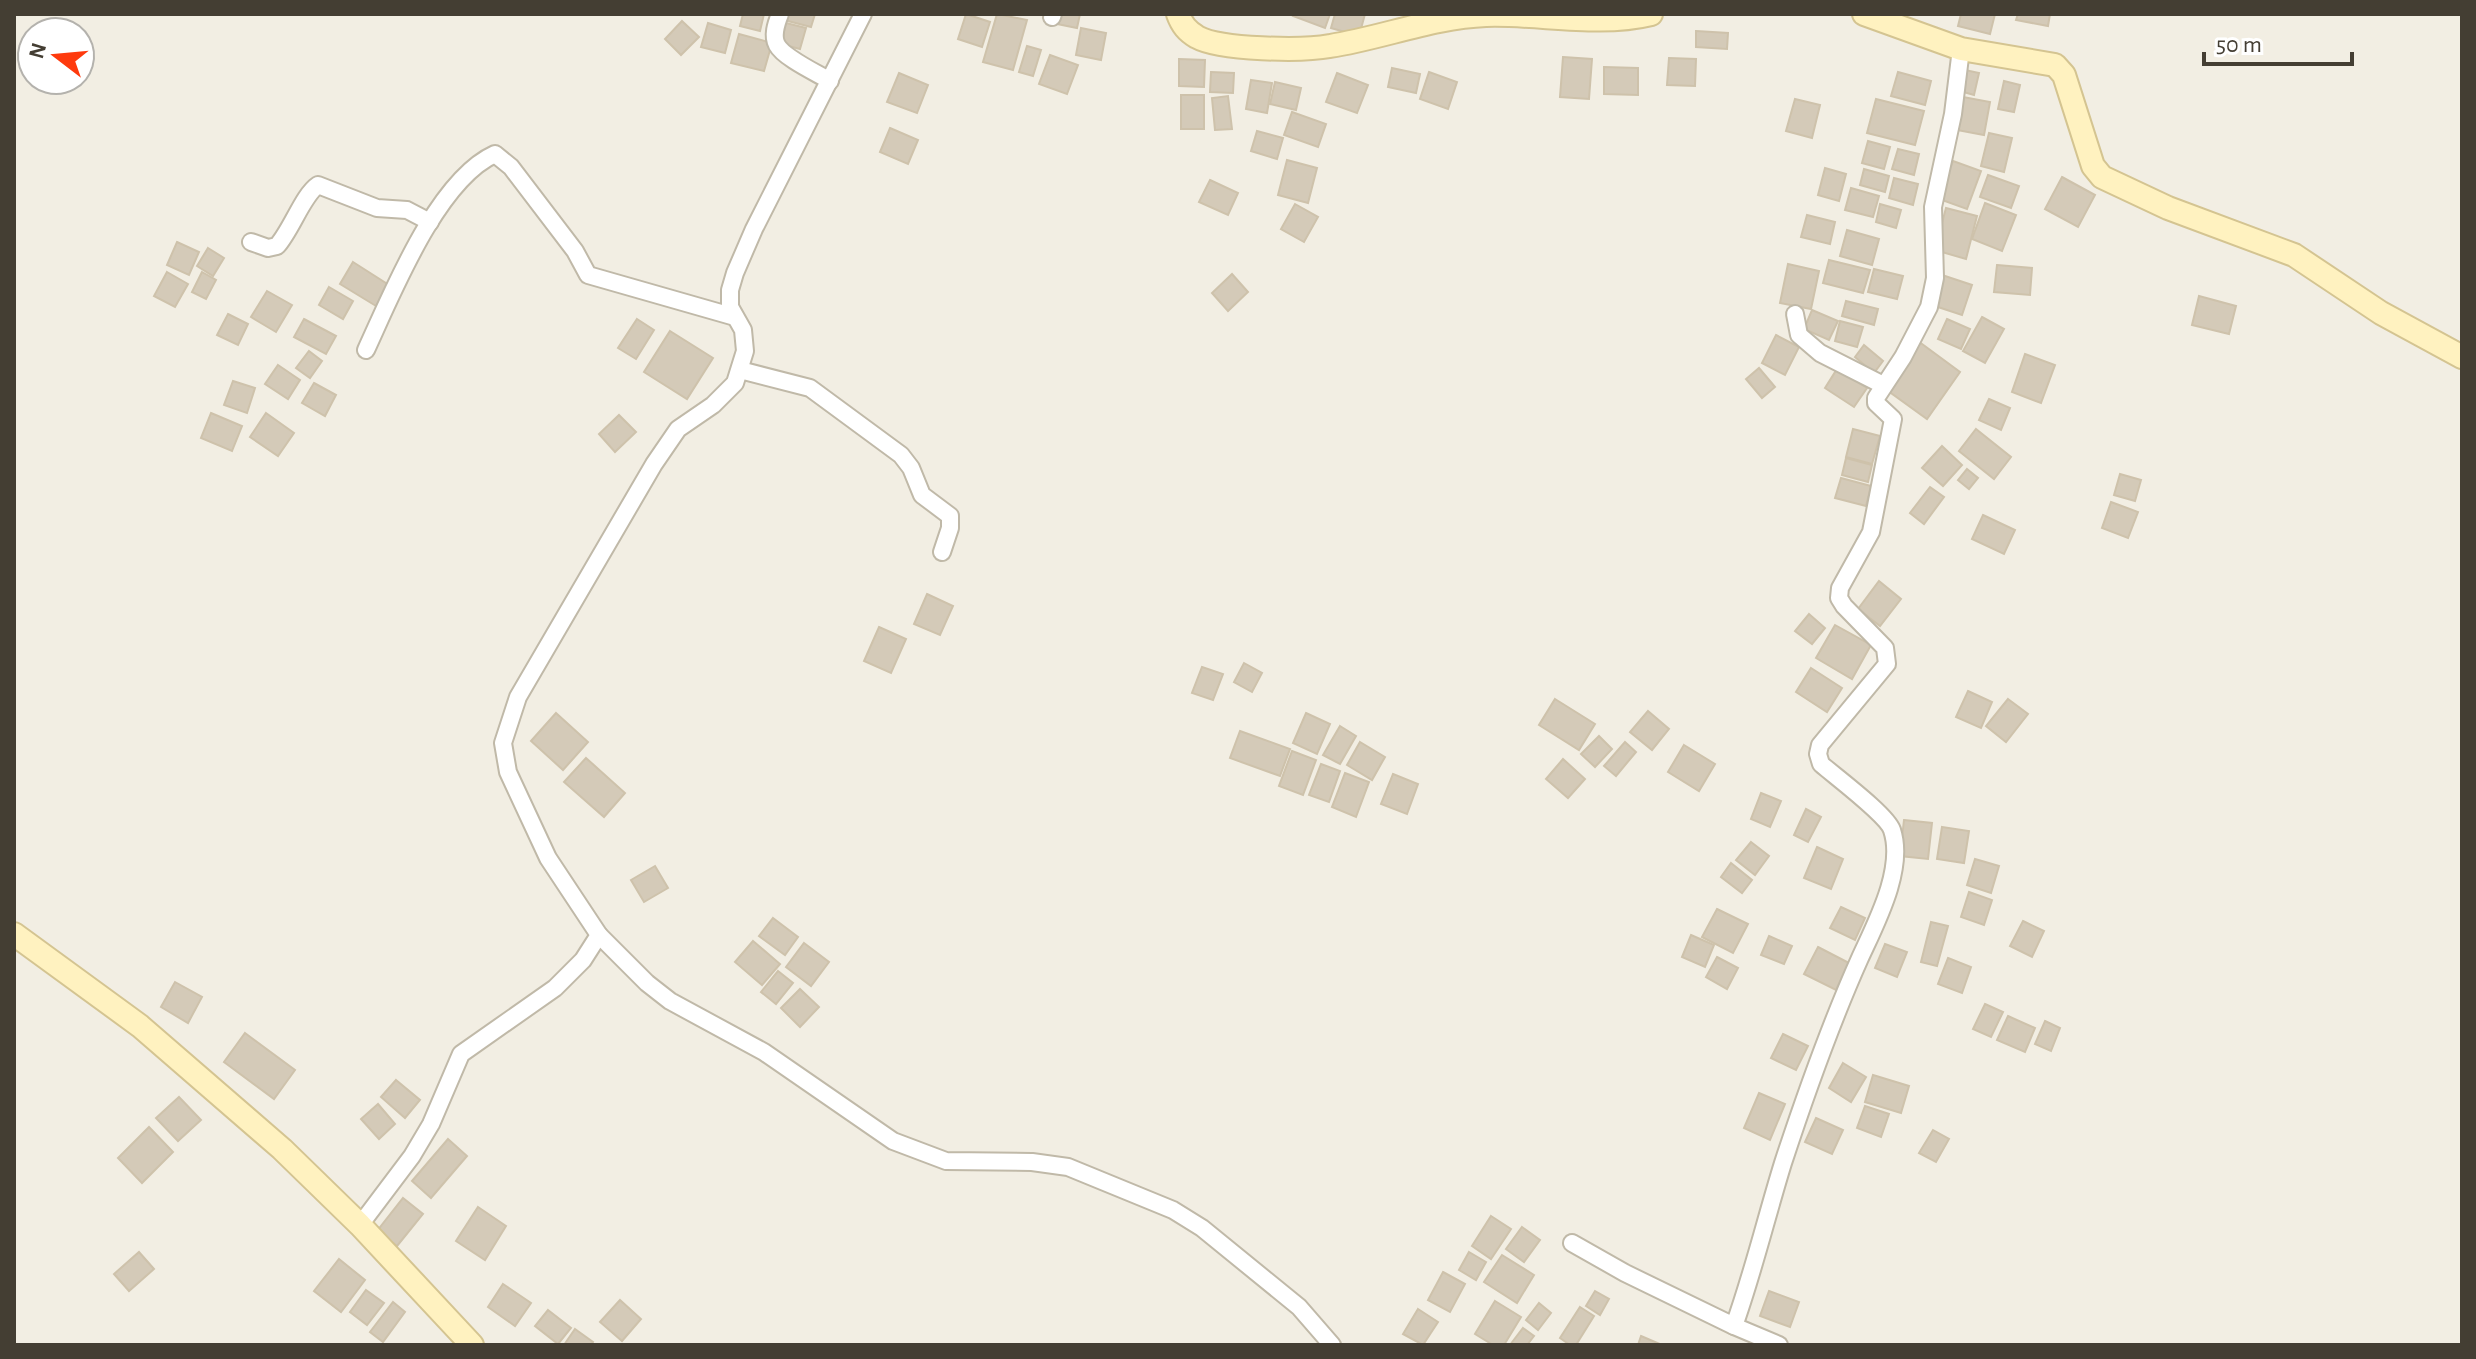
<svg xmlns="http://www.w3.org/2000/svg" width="2476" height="1359" font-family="'Alegreya Sans',sans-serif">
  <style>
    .building { fill: #d4cab8; stroke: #cec2ab; stroke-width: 2 }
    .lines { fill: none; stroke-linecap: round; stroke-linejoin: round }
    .street-casing { stroke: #c0b9a8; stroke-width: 20 }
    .secondary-casing { stroke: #d4c491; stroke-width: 26 }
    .street { stroke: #fff; stroke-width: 16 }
    .secondary { stroke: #fff2c0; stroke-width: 22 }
  </style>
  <rect width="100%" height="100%" fill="#f2eee3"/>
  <g class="building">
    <path d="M743,14H764L760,31L740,26Z"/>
    <path d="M786,14H815L811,27L784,20Z"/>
    <path d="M966,14L990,22L982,47L958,39Z"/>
    <path d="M997,14L1027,20L1013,70L983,62Z"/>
    <path d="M1054,14H1080L1077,28L1052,23Z"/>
    <path d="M1294,14H1330L1325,28L1293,16Z"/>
    <path d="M1335,14H1365L1359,36L1331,28Z"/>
    <path d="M1961,14H1995L1990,34L1958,26Z"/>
    <path d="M2018,14H2050L2048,26L2016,20Z"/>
    <path d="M682,21L699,37L681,55L665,39Z"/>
    <path d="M708,23L731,30L725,53L701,47Z"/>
    <path d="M786,23L806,28L800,49L781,44Z"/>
    <path d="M1081,28L1106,33L1101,60L1076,55Z"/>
    <path d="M1696,31L1728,33L1727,49L1696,47Z"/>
    <path d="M739,34L772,43L764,71L731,63Z"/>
    <path d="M1027,46L1041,50L1033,76L1019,72Z"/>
    <path d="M1050,55L1078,65L1067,94L1039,84Z"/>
    <path d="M1563,57L1592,59L1589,99L1560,97Z"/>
    <path d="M1669,58L1696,59L1695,86L1667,85Z"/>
    <path d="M1179,59L1205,60L1204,87L1179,86Z"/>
    <path d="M1604,67L1638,68V95L1604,94Z"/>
    <path d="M1392,68L1420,74L1416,93L1388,87Z"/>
    <path d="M1965,70L1979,73L1974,95L1960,91Z"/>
    <path d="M1211,72L1234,73L1233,93L1210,92Z"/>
    <path d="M1429,72L1457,82L1448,109L1420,99Z"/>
    <path d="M1898,72L1931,81L1925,105L1891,96Z"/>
    <path d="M899,73L928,85L917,113L887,102Z"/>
    <path d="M1337,73L1368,85L1357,113L1326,102Z"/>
    <path d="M1251,80L1272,83L1267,113L1246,109Z"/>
    <path d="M2004,81L2020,85L2014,112L1998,109Z"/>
    <path d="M1275,82L1301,88L1296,110L1270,104Z"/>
    <rect x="1181" y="95" width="23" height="34"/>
    <path d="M1228,96L1232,129L1215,130L1212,98Z"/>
    <path d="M1963,97L1990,102L1984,135L1957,130Z"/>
    <path d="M1795,99L1820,105L1812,138L1786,131Z"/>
    <path d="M1876,99L1924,111L1915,145L1867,133Z"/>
    <path d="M1292,112L1326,124L1318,147L1284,135Z"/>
    <path d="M890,128L918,140L908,164L880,152Z"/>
    <path d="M1257,131L1283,138L1277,159L1251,151Z"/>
    <path d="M1989,133L2012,138L2004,172L1981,166Z"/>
    <path d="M1868,141L1890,147L1884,169L1862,163Z"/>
    <path d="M1898,149L1919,154L1914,175L1892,169Z"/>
    <path d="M1287,160L1317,168L1308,203L1278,195Z"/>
    <path d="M1953,161L1981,171L1967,209L1939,199Z"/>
    <path d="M1825,168L1846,174L1839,201L1818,195Z"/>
    <path d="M1864,169L1889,176L1885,192L1860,185Z"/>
    <path d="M1988,175L2019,186L2011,208L1980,197Z"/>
    <path d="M2062,177L2095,195L2078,227L2045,209Z"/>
    <path d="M1894,178L1918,184L1913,205L1889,198Z"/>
    <path d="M1210,180L1238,193L1228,215L1199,202Z"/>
    <path d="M1851,188L1879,196L1873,217L1845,210Z"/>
    <path d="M1985,203L2016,215L2002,251L1972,239Z"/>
    <path d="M1295,204L1318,217L1304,242L1281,229Z"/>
    <path d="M1880,204L1901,210L1896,228L1876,222Z"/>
    <path d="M1946,208L1977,216L1966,259L1935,250Z"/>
    <path d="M1807,215L1835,222L1830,244L1801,237Z"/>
    <path d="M1847,230L1879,239L1872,265L1840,256Z"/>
    <path d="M177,242L199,252L189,275L167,265Z"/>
    <path d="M208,248L224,258L213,276L197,266Z"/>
    <path d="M1829,260L1870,270L1863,293L1823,283Z"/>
    <path d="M353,262L389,285L376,306L340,284Z"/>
    <path d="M1788,264L1819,271L1811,309L1780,303Z"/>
    <path d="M1997,265L2032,268L2030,295L1994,292Z"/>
    <path d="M1874,269L1903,276L1897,299L1868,292Z"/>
    <path d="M167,272L188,284L175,307L154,296Z"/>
    <path d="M202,272L216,280L206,299L192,292Z"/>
    <path d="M1232,274L1248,292L1228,311L1212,293Z"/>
    <path d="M1942,275L1972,285L1962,315L1932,305Z"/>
    <path d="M329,287L353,301L343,319L319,305Z"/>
    <path d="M267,291L292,305L276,332L251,317Z"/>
    <path d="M2199,296L2236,306L2229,334L2192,325Z"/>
    <path d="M1846,301L1878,309L1874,325L1842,316Z"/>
    <path d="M1812,310L1838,321L1829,340L1804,329Z"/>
    <path d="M228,314L248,324L238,345L217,335Z"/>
    <path d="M1982,317L2004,329L1985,363L1963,351Z"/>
    <path d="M304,319L336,336L326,354L294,337Z"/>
    <path d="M637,319L654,330L636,359L618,348Z"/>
    <path d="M1947,319L1970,329L1961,349L1938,339Z"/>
    <path d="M1840,321L1863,327L1857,347L1835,341Z"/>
    <path d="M670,331L713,358L687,399L644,372Z"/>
    <path d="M1776,335L1799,347L1785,375L1762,363Z"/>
    <path d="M1918,341L1960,372L1927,419L1884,388Z"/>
    <path d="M1864,345L1883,361L1874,373L1855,357Z"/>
    <path d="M309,351L322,361L310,378L296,368Z"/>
    <path d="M2025,354L2055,365L2041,403L2012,392Z"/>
    <path d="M278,365L300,380L288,399L265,384Z"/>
    <path d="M1759,368L1775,387L1762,398L1746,379Z"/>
    <path d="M1837,369L1867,388L1854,407L1825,388Z"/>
    <path d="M233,381L255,388L247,413L224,405Z"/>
    <path d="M314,383L336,395L325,416L302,403Z"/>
    <path d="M1989,399L2010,408L2001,430L1979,420Z"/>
    <path d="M211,413L242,426L232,451L201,438Z"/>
    <path d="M266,413L294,433L278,456L250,437Z"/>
    <path d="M619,415L636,432L615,452L599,434Z"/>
    <path d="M1853,429L1880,436L1872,464L1846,457Z"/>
    <path d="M1976,429L2011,457L1994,479L1959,451Z"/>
    <path d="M1942,446L1962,465L1943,486L1922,468Z"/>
    <path d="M1846,458L1872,465L1868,482L1842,475Z"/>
    <path d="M1967,469L1978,478L1969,489L1958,480Z"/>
    <path d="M2120,474L2141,480L2135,501L2114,495Z"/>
    <path d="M1841,478L1871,486L1866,506L1835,498Z"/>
    <path d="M1930,487L1944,497L1924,524L1910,513Z"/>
    <path d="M2111,502L2138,512L2128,538L2102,528Z"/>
    <path d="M1983,515L2015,530L2004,554L1972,539Z"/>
    <path d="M1879,581L1901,599L1880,626L1858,609Z"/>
    <path d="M927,594L953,606L940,635L914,624Z"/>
    <path d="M1809,614L1825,628L1812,644L1795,631Z"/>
    <path d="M1835,625L1871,645L1852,679L1816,658Z"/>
    <path d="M879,627L906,639L891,673L864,661Z"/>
    <path d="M1244,663L1262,673L1252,692L1234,682Z"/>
    <path d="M1202,667L1223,674L1213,700L1192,693Z"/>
    <path d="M1811,668L1842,688L1827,712L1796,692Z"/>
    <path d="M1968,691L1992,702L1981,728L1956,717Z"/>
    <path d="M1555,699L1595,724L1579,750L1539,725Z"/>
    <path d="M2008,699L2028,714L2006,742L1986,726Z"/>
    <path d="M1648,711L1669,729L1652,750L1630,732Z"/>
    <path d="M556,713L588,742L563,770L531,741Z"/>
    <path d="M1306,713L1330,724L1317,754L1293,743Z"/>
    <path d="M1340,726L1356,736L1340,764L1323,755Z"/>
    <path d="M1240,731L1290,749L1280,776L1230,758Z"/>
    <path d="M1599,736L1612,749L1595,767L1581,754Z"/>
    <path d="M1360,742L1385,757L1372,780L1347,765Z"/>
    <path d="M1625,742L1636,752L1616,776L1604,766Z"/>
    <path d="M1684,745L1715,764L1699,791L1668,772Z"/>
    <path d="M1292,751L1316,760L1303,795L1279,786Z"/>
    <path d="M586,758L625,793L604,817L564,782Z"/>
    <path d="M1563,759L1585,779L1568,798L1546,779Z"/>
    <path d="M1321,764L1340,771L1329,802L1309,795Z"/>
    <path d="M1345,773L1369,782L1356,817L1332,807Z"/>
    <path d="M1393,774L1418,784L1407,814L1381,804Z"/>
    <path d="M1761,793L1781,801L1770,827L1751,819Z"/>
    <path d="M1806,809L1821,817L1808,842L1794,835Z"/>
    <path d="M1904,820L1932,823L1928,859L1900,856Z"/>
    <path d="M1942,827L1969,831L1964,863L1937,859Z"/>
    <path d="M1751,842L1769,856L1755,875L1736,860Z"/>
    <path d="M1817,847L1843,859L1831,889L1804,878Z"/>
    <path d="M1975,859L1999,866L1991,893L1967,885Z"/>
    <path d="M1731,863L1752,880L1742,893L1721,877Z"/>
    <path d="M655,866L668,888L644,902L631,880Z"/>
    <path d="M1969,892L1992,900L1984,925L1961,917Z"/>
    <path d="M1841,907L1865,918L1855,940L1830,928Z"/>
    <path d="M1717,909L1748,924L1733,953L1702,937Z"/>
    <path d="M773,918L798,937L785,955L759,936Z"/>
    <path d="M2023,921L2044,931L2032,957L2010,946Z"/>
    <path d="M1931,922L1948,926L1937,966L1921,962Z"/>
    <path d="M1691,935L1714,945L1705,967L1682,957Z"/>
    <path d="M1769,936L1792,946L1784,964L1761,955Z"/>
    <path d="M753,941L780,964L762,985L735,962Z"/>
    <path d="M804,943L829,962L811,986L786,967Z"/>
    <path d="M1885,944L1907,952L1897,977L1875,968Z"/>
    <path d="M1818,947L1849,963L1836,990L1804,974Z"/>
    <path d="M1717,957L1738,968L1727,989L1706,977Z"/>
    <path d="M1948,958L1971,967L1962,993L1938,984Z"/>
    <path d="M778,971L793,983L776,1004L761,992Z"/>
    <path d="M175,982L202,997L188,1023L161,1007Z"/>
    <path d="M800,989L819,1007L800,1027L781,1008Z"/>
    <path d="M1985,1004L2003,1012L1991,1037L1973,1029Z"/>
    <path d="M2008,1016L2035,1028L2025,1052L1997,1040Z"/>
    <path d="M2045,1021L2060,1028L2051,1051L2035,1044Z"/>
    <path d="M245,1033L295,1070L274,1099L224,1062Z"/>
    <path d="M1783,1034L1808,1046L1796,1070L1771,1058Z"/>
    <path d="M1843,1063L1866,1077L1851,1102L1829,1088Z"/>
    <path d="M1873,1075L1909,1086L1901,1113L1865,1102Z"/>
    <path d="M396,1080L420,1100L405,1118L381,1097Z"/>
    <path d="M1759,1093L1785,1104L1770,1140L1744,1128Z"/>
    <path d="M179,1097L201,1120L178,1141L156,1118Z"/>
    <path d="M378,1104L395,1124L379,1139L361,1119Z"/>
    <path d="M1865,1106L1889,1114L1881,1137L1857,1128Z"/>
    <path d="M1816,1118L1843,1130L1832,1154L1805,1142Z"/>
    <path d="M149,1127L173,1152L142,1183L118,1158Z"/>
    <path d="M1933,1130L1949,1139L1936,1162L1919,1153Z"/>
    <path d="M448,1139L467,1156L431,1198L412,1181Z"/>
    <path d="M403,1198L423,1214L397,1246L377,1231Z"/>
    <path d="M478,1207L506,1226L485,1260L456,1241Z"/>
    <path d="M1491,1216L1511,1229L1491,1259L1472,1246Z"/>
    <path d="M1522,1227L1540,1240L1524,1262L1506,1249Z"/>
    <path d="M139,1252L154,1269L129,1291L114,1274Z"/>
    <path d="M1469,1252L1486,1262L1476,1280L1459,1270Z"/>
    <path d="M1502,1255L1534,1275L1517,1303L1484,1282Z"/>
    <path d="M339,1259L365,1280L341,1312L314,1291Z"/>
    <path d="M1443,1272L1465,1284L1450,1312L1428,1300Z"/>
    <path d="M503,1284L531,1303L515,1326L488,1307Z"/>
    <path d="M366,1290L384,1303L367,1325L350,1312Z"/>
    <path d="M1595,1291L1609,1299L1600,1315L1586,1306Z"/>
    <path d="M1769,1291L1799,1302L1790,1327L1760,1316Z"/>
    <path d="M620,1300L641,1319L622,1341L600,1322Z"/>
    <path d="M1495,1301L1521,1317L1504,1345H1493L1475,1334Z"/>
    <path d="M393,1302L405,1312L383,1342L370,1332Z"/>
    <path d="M1539,1303L1551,1313L1538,1330L1526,1320Z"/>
    <path d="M1580,1307L1594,1316L1576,1345H1570L1560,1338Z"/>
    <path d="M1418,1309L1438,1322L1423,1345L1403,1334Z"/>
    <path d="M548,1310L571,1328L558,1344L535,1326Z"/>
    <path d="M1523,1328L1534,1336L1527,1345H1510Z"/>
    <path d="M575,1329L593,1342L591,1345H564Z"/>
    <path d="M1641,1336L1662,1345H1638Z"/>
  </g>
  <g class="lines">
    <g class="street-casing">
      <g id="street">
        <path d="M780,14C776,24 772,36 777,45C784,58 817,73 830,81"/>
        <path d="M1052,17L1053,14"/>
        <path d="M251,242L268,248L277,246C292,229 303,195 318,185L377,208L407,210L430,222"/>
        <path d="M1795,314L1799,335L1820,353L1883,385"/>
        <path d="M366,350C392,294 437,180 495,154L511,167L575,251L588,275L735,317"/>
        <path d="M740,370L810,388L901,455L911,468L922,495L950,516V528L942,552"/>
        <path d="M599,935L647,983L670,1001L764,1052L893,1141L946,1161L1032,1162L1068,1167L1173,1210L1202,1228L1299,1307L1332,1345"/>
        <path d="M360,1225L412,1156L431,1124L461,1054L555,988L583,960L599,935L548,858L508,772L503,743L518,697L654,464L678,429L713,405L735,383L745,351L743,330L730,307V290L735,273L754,229L863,14"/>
        <path d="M1572,1243L1625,1273L1734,1326C1753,1273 1766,1218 1783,1163C1806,1093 1830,1025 1860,958C1876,923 1905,869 1892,830C1887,815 1836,777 1821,764L1818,754L1820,745L1887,664L1885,648L1844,606L1839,598L1840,588L1871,532L1893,419L1876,403V398L1903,357L1929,307L1935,278L1933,207L1953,114L1961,49"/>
        <path d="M1734,1326L1779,1345"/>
      </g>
    </g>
    <g class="secondary-casing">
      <g id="secondary">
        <path d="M1178,14C1182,25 1187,31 1197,37C1220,50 1303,51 1330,46C1382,38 1433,17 1486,15C1539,13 1598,27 1651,14"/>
        <path d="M1864,14L1961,49L2055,65L2064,75L2093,166L2102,177L2168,208L2294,255L2381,313L2462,357"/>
        <path d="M14,934L140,1026L282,1149L360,1225L472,1345"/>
      </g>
    </g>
    <use href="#street" class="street"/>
    <use href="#secondary" class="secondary"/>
  </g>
  <rect width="2476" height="1359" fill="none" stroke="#443e33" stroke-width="32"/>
  <g transform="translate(56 56) rotate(286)"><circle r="38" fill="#ffffff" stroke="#b4b2ad" stroke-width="2"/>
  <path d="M0-6L14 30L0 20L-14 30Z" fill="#fe3a0d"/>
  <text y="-12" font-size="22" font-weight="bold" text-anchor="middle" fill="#443e33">N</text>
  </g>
  <path d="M2204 52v12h148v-12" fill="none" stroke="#443e33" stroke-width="4"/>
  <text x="2216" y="52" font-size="24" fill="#443e33" stroke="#ffffff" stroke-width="6" paint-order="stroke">50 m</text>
</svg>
